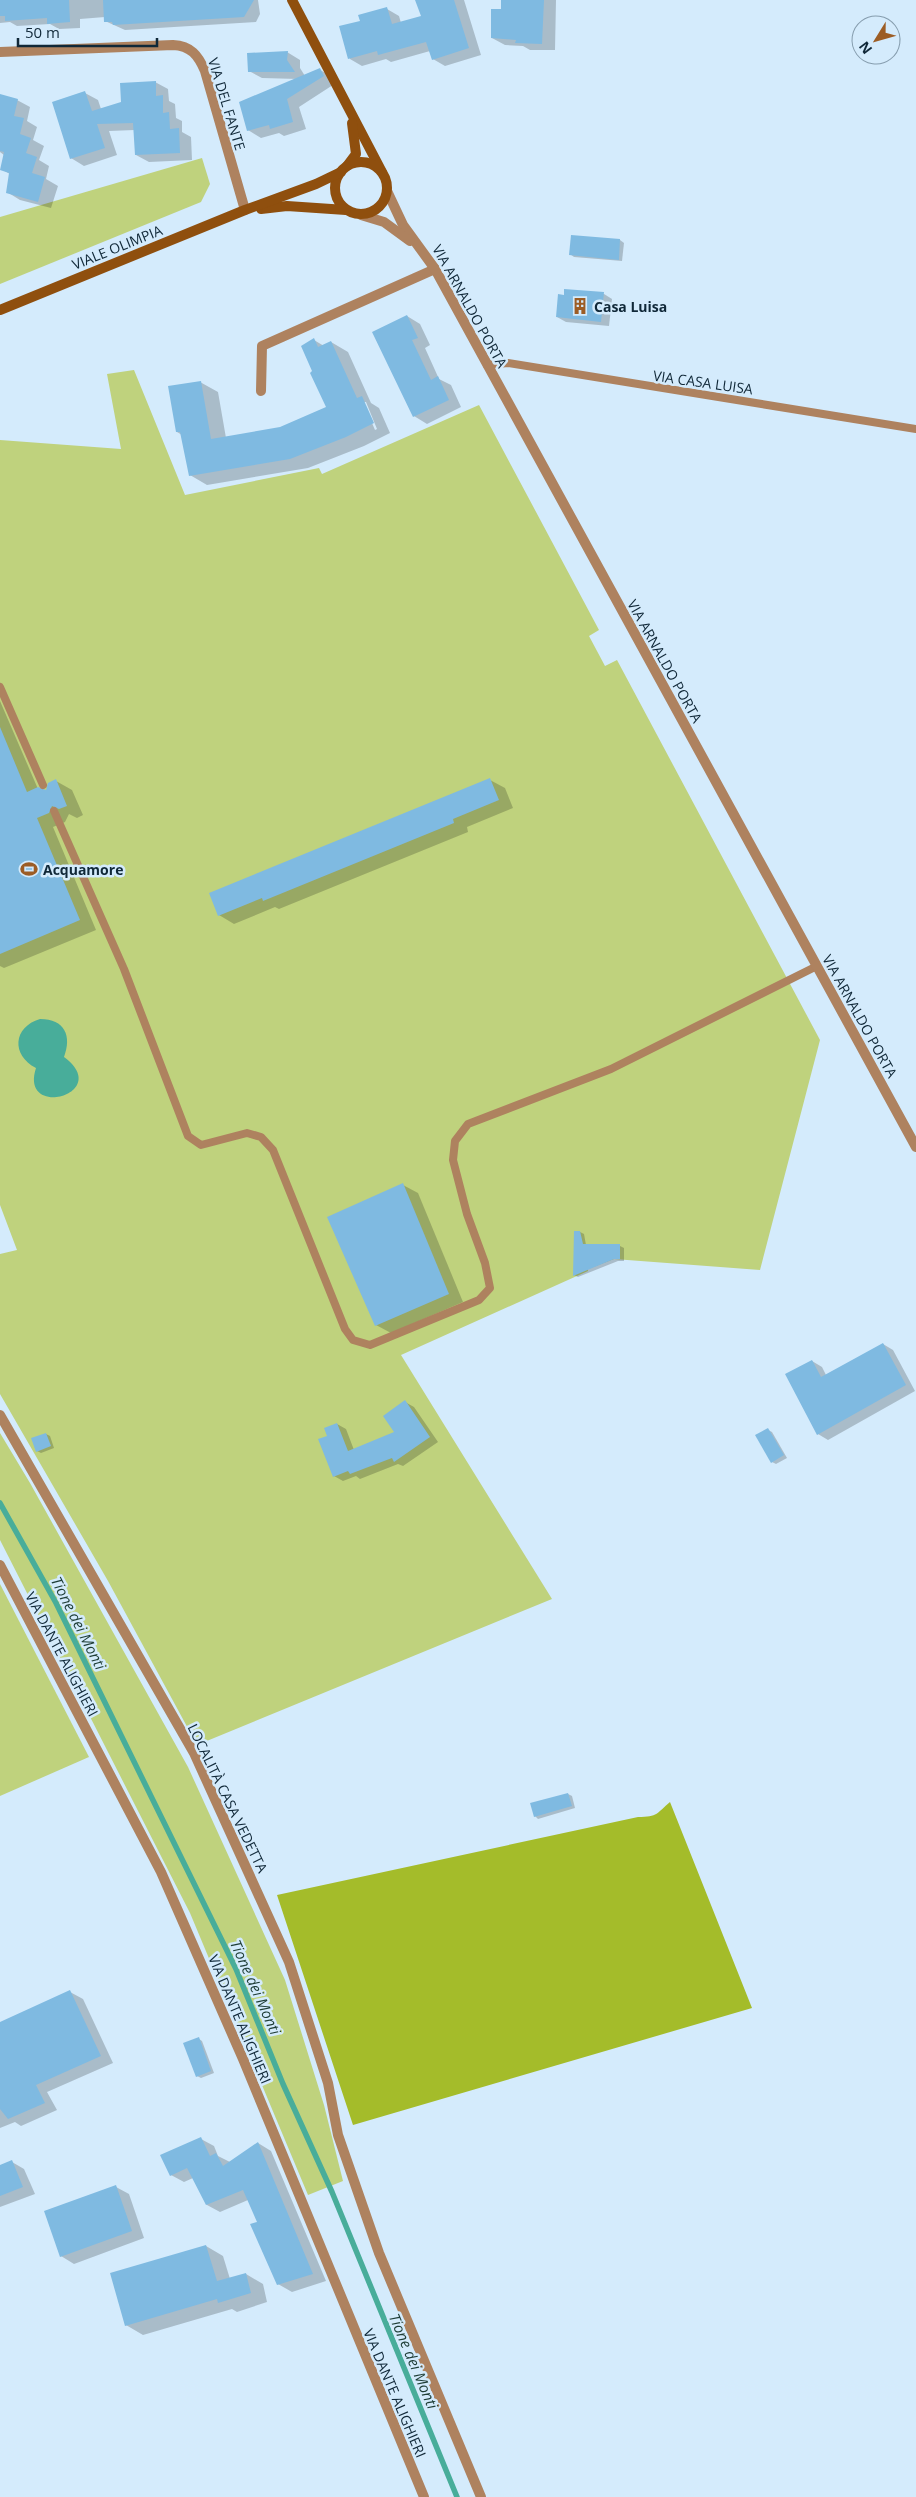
<svg xmlns="http://www.w3.org/2000/svg" width="916" height="2497" font-family="'Open Sans',sans-serif">
  <style>
    .green { fill: #bfd27d }
    .forest { fill: #a4bc2a }
    .water { fill: #48ad9a }
    .shadow { fill: #0003; fill-rule: evenodd }
    .lines { fill: none; stroke-linecap: round; stroke-linejoin: round }
    .stream { stroke: #48ad9a; stroke-width: 5.5 }
    .building { fill: #7fbae1 }
    .service { stroke: #ae825f; stroke-width: 8 }
    .minor { stroke: #ae825f; stroke-width: 10 }
    .tertiary { stroke: #ae825f; stroke-width: 10 }
    .secondary { stroke: #8f4f0e; stroke-width: 10 }
    .labels { text-anchor: middle; dominant-baseline: central; stroke-width: 5; stroke-linejoin: round; paint-order: stroke }
    .street-label { font-size: 14px; fill: #102838; stroke: #d4ebfc }
    .poi-label { font-size: 14px; font-weight: bold; fill: #102838; stroke: #d4ebfc; text-anchor: start }
    .water-label { font-size: 15px; font-style: italic; fill: #1e3d36; stroke: #d4ebfc }
  </style>
  <rect width="100%" height="100%" fill="#d4ebfc"/>
  <g class="green">
    <path d="M202,158L210,184L201,202L0,284V217Z"/>
    <path d="M134,370L185,495L319,468L322,474L479,405L599,630L589,636L605,666L617,660L820,1040L760,1270L614,1259L588,1269V1271L401,1355L552,1599L197,1745L108,1581L0,1394V1254L17,1250L0,1205V440L121,449L107,374Z"/>
    <path d="M0,1433L30,1483L188,1767L285,1980L324,2105L343,2181L308,2195L190,1913L0,1540Z"/>
    <path d="M0,1584L89,1757L0,1796Z"/>
  </g>
  <path class="forest" d="M670,1802L752,2008L353,2125L277,1895L638,1817C658,1817 657,1813 670,1802Z"/>
  <path class="water" d="M40,1019C65,1019 72,1036 64,1057C114,1094 19,1120 36,1068C11,1055 13,1027 40,1019Z"/>
  <g class="shadow">
    <path d="M0,0H258L260,14L256,22L125,30L105,21V17L80,19V28L59,29L50,24L17,26L10,22L0,23Z"/>
    <path d="M417,0H464L481,55L445,66L433,59L430,51L391,62L386,59L362,66L350,59L341,27L361,22L387,9L399,16L401,23L423,17Z"/>
    <path d="M503,0H556L555,50H530L523,46L505,45L492,38L502,10Z"/>
    <path d="M287,52L300,60V68L305,76L320,70L333,77L336,83L299,107L306,129L284,136L279,133L261,138L248,130L298,79L262,78L249,71Z"/>
    <path d="M155,82L168,89L169,101L175,104L176,118L182,121V132L191,137L192,160L149,162L136,155L135,130L109,131L117,155L84,166L71,158L85,93L98,100L101,109L123,103Z"/>
    <path d="M0,95L17,100L30,107L27,121L37,127L33,140L44,146L39,160L49,166L46,179L58,186L51,208L20,200L7,192L10,174L1,169L4,155L0,152Z"/>
    <path d="M572,236L620,240L624,243L622,261L574,257L570,254Z"/>
    <path d="M566,291L604,294L612,299L609,326L566,322L557,317Z"/>
    <path d="M407,316L420,324L430,345L425,348L439,379L451,385L461,407L427,424L414,416Z"/>
    <path d="M314,340L324,346L331,342L348,352L371,403L379,408L390,433L364,446L308,468L207,485L190,475L182,435L177,432L200,382L218,392L226,438L281,428L328,408L314,372ZM363,402H366L377,429L375,430Z"/>
    <path d="M0,701L38,789L46,791L56,781L72,790L83,815L77,818L69,814L65,822L53,827L96,930L4,968L0,966Z"/>
    <path d="M490,780L505,788L513,808L467,827L468,832L279,909L275,907L234,924L219,915Z"/>
    <path d="M403,1185L418,1193L463,1302L391,1333L376,1325Z"/>
    <path d="M580,1232L584,1234L586,1245L620,1246L624,1248V1261H618L578,1277L574,1275Z"/>
    <path d="M883,1344L893,1350L915,1391L828,1440L818,1434L812,1361L822,1367L826,1375Z"/>
    <path d="M405,1402L414,1407L438,1442L403,1466L398,1464L360,1479L356,1476L343,1481L334,1476L329,1437L337,1424L346,1429L354,1450L396,1433Z"/>
    <path d="M768,1430L772,1432L787,1458L776,1464L772,1462Z"/>
    <path d="M46,1434L50,1436L54,1448L41,1453L37,1451Z"/>
    <path d="M568,1794L572,1796L575,1808L538,1819L535,1816Z"/>
    <path d="M70,1992L83,1999L113,2063L47,2092L57,2110L21,2126L15,2122L0,2128V2023Z"/>
    <path d="M199,2039L202,2041L214,2073L201,2078L197,2076Z"/>
    <path d="M201,2139L214,2146L218,2156L230,2162L258,2143L271,2151L326,2281L292,2292L278,2284L259,2223L248,2200L220,2212L207,2205L193,2178L184,2182L171,2175Z"/>
    <path d="M12,2162L24,2169L35,2194L0,2207V2166Z"/>
    <path d="M116,2187L129,2194L144,2238L74,2264L61,2256Z"/>
    <path d="M206,2246L223,2256L230,2279L246,2274L263,2284L267,2302L237,2312L232,2309L143,2335L126,2325Z"/>
  </g>
  <g class="lines">
    <path class="stream" d="M0,1503L56,1603L236,1969L283,2084L332,2192L457,2497"/>
  </g>
  <g class="building">
    <path d="M0,0H69L70,22L47,24V18L5,21V16H0Z"/>
    <path d="M103,0H254L244,17L113,25L112,22H104Z"/>
    <path d="M415,0H454L469,48L432,60L426,42L378,55L377,51L348,59L339,26L360,21L358,15L387,7L392,24L421,16Z"/>
    <path d="M501,0H544L542,44L515,43L516,40L491,38V9H501Z"/>
    <path d="M288,51L287,60L295,72H248L247,53Z"/>
    <path d="M320,68L324,76L287,99L293,122L270,129L269,125L247,131L239,102Z"/>
    <path d="M156,81V96L163,95V113L169,112L170,129L179,128L180,153L135,155L133,123L97,124L105,148L70,159L52,102L85,91L92,111L121,102L120,83Z"/>
    <path d="M0,94L18,99L14,116L24,118L20,134L31,138L26,153L37,157L32,173L45,177L38,202L6,193L9,173L0,170L4,152L0,151Z"/>
    <path d="M571,235L620,239L619,260L569,255Z"/>
    <path d="M564,289L604,292L601,322L556,317L558,294L564,295Z"/>
    <path d="M407,315L418,338L412,340L431,380L438,376L449,400L413,417L372,332Z"/>
    <path d="M314,338L318,347L331,341L357,398L362,396L374,423L346,437L290,459L189,476L180,432H176L168,386L201,381L211,439L280,427L326,407L310,373L312,371L301,346Z"/>
    <path d="M0,727L27,792L38,787L46,790L48,783L56,779L67,806L59,809L52,806L49,813L37,818L80,920L0,954Z"/>
    <path d="M490,778L499,800L453,819L454,823L263,901L262,898L218,916L209,893Z"/>
    <path d="M403,1183L449,1294L375,1326L327,1217Z"/>
    <path d="M574,1231H580L583,1244H620V1259H614L573,1276Z"/>
    <path d="M883,1343L906,1385L817,1435L785,1374L812,1360L821,1377Z"/>
    <path d="M405,1400L430,1437L394,1462L392,1458L350,1474L348,1471L333,1477L318,1439L327,1436L324,1428L337,1423L348,1451L394,1432L383,1416Z"/>
    <path d="M768,1428L784,1455L771,1463L755,1435Z"/>
    <path d="M46,1433L51,1446L36,1452L31,1438Z"/>
    <path d="M568,1793L572,1806L534,1817L530,1803Z"/>
    <path d="M70,1990L101,2056L36,2085L45,2103L8,2119L0,2109V2022Z"/>
    <path d="M199,2037L211,2071L196,2077L183,2043Z"/>
    <path d="M201,2137L210,2156L216,2153L223,2166L258,2142L313,2274L277,2285L250,2224L257,2222L243,2190L206,2205L187,2168L170,2176L160,2155Z"/>
    <path d="M12,2160L23,2187L0,2196V2165Z"/>
    <path d="M116,2185L132,2231L60,2257L44,2211Z"/>
    <path d="M206,2245L217,2281L246,2273L251,2293L218,2303L217,2299L125,2326L110,2273Z"/>
  </g>
  <g class="lines">
    <g class="service">
      <path d="M487,365L508,363L916,429"/>
      <path d="M0,687L43,785"/>
      <path d="M54,811L124,969L188,1136L201,1145L247,1133L261,1137L273,1150L345,1329L353,1340L370,1345L479,1300L490,1288L485,1263L467,1214L453,1160L455,1141L468,1124L611,1069L817,966"/>
    </g>
    <g class="minor">
      <path d="M0,52L173,45C191,46 198,55 205,71L245,210"/>
      <path d="M261,391L262,346L435,269"/>
      <path d="M0,1415L194,1753L289,1962L328,2083L338,2135L379,2253L481,2497"/>
      <path d="M0,1565L161,1872L243,2059L424,2497"/>
    </g>
    <g class="tertiary">
      <path d="M387,191L403,225L435,269L916,1147"/>
      <path d="M361,215L384,222L410,241"/>
    </g>
    <g class="secondary">
      <path d="M292,0L382,172"/>
      <circle cx="361" cy="188" r="26"/>
      <path d="M347,166L356,154L352,123"/>
      <path d="M261,209L287,206L346,210"/>
      <path d="M0,310L245,210L316,184L341,172"/>
    </g>
  </g>
  <defs>
    <g id="building-bare" transform="scale(1.35)"><path d="M-4-6H4V6H1V3H-1V6H-4ZM-2.5-4.3h1.7v1.8h-1.7ZM.8-4.3h1.7v1.8H.8ZM-2.5-1h1.7V.8h-1.7ZM.8-1h1.7V.8H.8Z" fill="#9c5d25" stroke="#d4ebfc" stroke-width="2.5" paint-order="stroke"/></g>
    <g id="stadium-bare" transform="scale(1.35)"><path d="M0-5a6.5 5 0 1 0 0 10a6.5 5 0 1 0 0-10ZM-3.5-1.8h7v3.6h-7Z" fill="#9c5d25" stroke="#d4ebfc" stroke-width="2.5" paint-order="stroke"/></g>
  </defs>
  <g fill-rule="evenodd">
    <use href="#building-bare" x="580" y="306"/>
    <use href="#stadium-bare" x="29" y="869"/>
  </g>
  <g class="labels">
    <g class="street-label">
      <text transform="translate(227 104) rotate(73)">VIA DEL FANTE</text>
      <text transform="translate(117 247) rotate(-22)">VIALE OLIMPIA</text>
      <text transform="translate(470 306) rotate(61)">VIA ARNALDO PORTA</text>
      <text transform="translate(703 382) rotate(8)">VIA CASA LUISA</text>
      <text transform="translate(665 661) rotate(61)">VIA ARNALDO PORTA</text>
      <text transform="translate(860 1016) rotate(61)">VIA ARNALDO PORTA</text>
      <text transform="translate(62 1654) rotate(62)">VIA DANTE ALIGHIERI</text>
      <text transform="translate(228 1798) rotate(64)">LOCALITÀ CASA VEDETTA</text>
      <text transform="translate(240 2019) rotate(67)">VIA DANTE ALIGHIERI</text>
      <text transform="translate(395 2393) rotate(67)">VIA DANTE ALIGHIERI</text>
    </g>
    <g class="poi-label">
      <text x="594" y="306">Casa Luisa</text>
      <text x="43" y="869">Acquamore</text>
    </g>
    <g class="water-label">
      <text transform="translate(79 1623) rotate(63)">Tione dei Monti</text>
      <text transform="translate(256 1987) rotate(66)">Tione dei Monti</text>
      <text transform="translate(414 2361) rotate(67)">Tione dei Monti</text>
    </g>
  </g>
  <g transform="translate(876 40) rotate(233)"><circle r="24" fill="#d4ebfc" stroke="#869dae"/>
  <path d="M0-4L9 19L0 12L-9 19Z" fill="#9c5d25"/>
  <text y="-8" font-size="14" font-weight="bold" text-anchor="middle" fill="#102838">N</text>
  </g>
  <path d="M18 38v8h139v-8" fill="none" stroke="#102838" stroke-width="2.5"/>
  <text x="25" y="38" font-size="15" fill="#102838" stroke="#d4ebfc" stroke-width="4" paint-order="stroke">50 m</text>
</svg>
